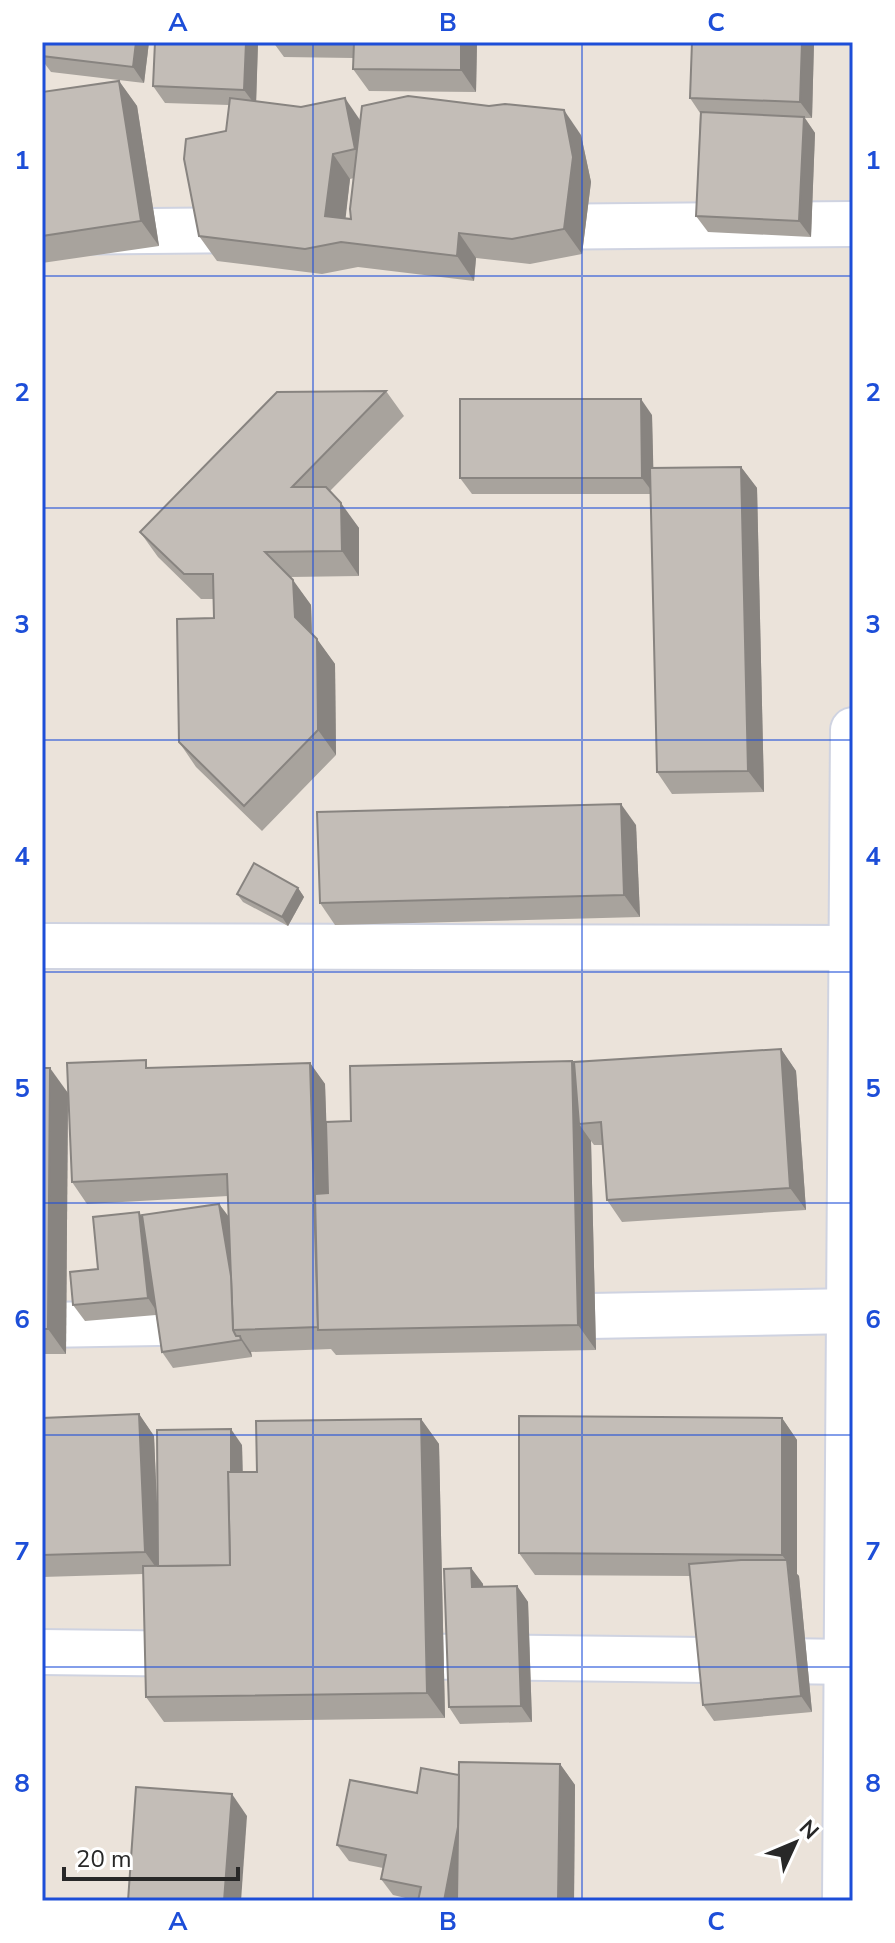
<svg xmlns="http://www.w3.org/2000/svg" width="895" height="1943" font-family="'Nunito Sans',sans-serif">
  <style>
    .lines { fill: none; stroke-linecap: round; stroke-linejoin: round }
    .street-casing { stroke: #cfd3e1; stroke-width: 48 }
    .street { stroke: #fff; stroke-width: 44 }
    .wall { fill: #a8a39d; fill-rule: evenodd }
    .shaded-wall { fill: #888480 }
    .building { fill: #c3bdb7; stroke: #888480; stroke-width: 2 }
    .grid { fill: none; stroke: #1d4ed8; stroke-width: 2; stroke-opacity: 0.55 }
    .neatline { fill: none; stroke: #1d4ed8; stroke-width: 3 }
    .grid-label { font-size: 26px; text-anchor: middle; font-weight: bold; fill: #1d4ed8 }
  </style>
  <rect width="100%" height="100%" fill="#ebe3da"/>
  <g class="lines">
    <g class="street-casing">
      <g id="street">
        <path d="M527,227L853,224"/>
        <path d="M42,232L259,230"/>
        <path d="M42,946L853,948"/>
        <path d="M536,1317L853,1311"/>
        <path d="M42,1325L216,1322"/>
        <path d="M42,1652L204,1654"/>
        <path d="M384,1656L853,1662"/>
        <path d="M845,1901L853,730"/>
      </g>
    </g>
    <use href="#street" class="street"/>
  </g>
  <g class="wall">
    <path d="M149,42L144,83L51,72L42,60V56Z"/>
    <path d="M258,42L256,101L360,120L581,135L591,182L582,254L530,264L476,258L474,281L358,267L322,274L217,261L199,236L226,131L229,105L165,103L153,86ZM354,178L351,219L345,218L350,179Z"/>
    <path d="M273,42H477L476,92L369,91L353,69V58L284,57Z"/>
    <path d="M692,42H814L812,118H805L815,133L811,237L708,232L696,216L700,113L690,98Z"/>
    <path d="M119,81L137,106L159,246L42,263V92Z"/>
    <path d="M386,391L404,416L330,491L359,528V576L290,577L311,605L312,633L335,664L336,755L262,831L196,767L179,742L214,618V599H201L158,557L140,532Z"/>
    <path d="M652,415L653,468L741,467L757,488L764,792L672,794L657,772L651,494H472L460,478Z"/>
    <path d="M636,825L640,917L335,925L320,903Z"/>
    <path d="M298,888L304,897L288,926L243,902L237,894Z"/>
    <path d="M781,1049L796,1071L806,1210L622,1222L607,1200L603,1145H594L591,1141L596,1350L336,1355L331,1349L251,1352L252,1357L173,1368L162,1352L156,1315L85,1321L73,1305L98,1269L142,1217L219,1204L229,1217L228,1196L87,1204L72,1182L151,1068L310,1063L325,1084L326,1122L351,1121L574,1065Z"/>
    <path d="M42,1068L68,1093L66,1354H42Z"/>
    <path d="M139,1414L154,1436L158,1534L242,1445L243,1472H257L421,1419L439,1444L445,1718L164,1722L146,1697L143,1574L42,1577V1418Z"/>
    <path d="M782,1418L797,1440V1574L799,1576L812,1712L714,1721L703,1705L690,1576L535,1575L519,1553Z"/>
    <path d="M471,1568L483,1584V1587L517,1586L528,1602L532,1722L460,1724L449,1707Z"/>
    <path d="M560,1764L575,1785L574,1901H418L393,1895L381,1879L383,1868L349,1861L337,1845L417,1793L459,1775Z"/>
  </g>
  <g class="shaded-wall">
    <path d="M136,42H149L144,83L133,67Z"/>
    <path d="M246,42H258L256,106L244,90Z"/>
    <path d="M461,42H477L476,92L461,70Z"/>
    <path d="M802,42H814L812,118L800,102Z"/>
    <path d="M119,81L137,106L159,246L141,221Z"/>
    <path d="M345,98L362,123L373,174L355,149Z"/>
    <path d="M564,110L581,135L591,182L582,254L564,229Z"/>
    <path d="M804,117L815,133L811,237L799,221Z"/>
    <path d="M333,154L350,179L343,241L325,216Z"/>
    <path d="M459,233L476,258L474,281L457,256Z"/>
    <path d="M641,399L652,415L654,494L642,478Z"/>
    <path d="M741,467L757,488L764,792L748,771Z"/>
    <path d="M341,503L359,528V576L342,551Z"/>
    <path d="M293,580L311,605L312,642L295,617Z"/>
    <path d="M317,639L335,664L336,755L318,730Z"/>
    <path d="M621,804L636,825L640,917L624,895Z"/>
    <path d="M298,888L304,897L288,926L282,917Z"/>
    <path d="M781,1049L796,1071L806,1210L790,1188Z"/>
    <path d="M572,1061L589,1086L579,1124L591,1141L596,1350L578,1325Z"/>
    <path d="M310,1063L325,1084L334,1330L320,1327Z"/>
    <path d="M50,1068L68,1093L66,1354L48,1329Z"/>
    <path d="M219,1204L231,1220L236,1330Z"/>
    <path d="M139,1212L150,1229L159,1315L148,1298Z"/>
    <path d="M240,1336L251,1352L252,1357L241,1340Z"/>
    <path d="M139,1414L154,1436L160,1573L145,1552Z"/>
    <path d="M782,1418L797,1440V1574L799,1576L812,1712L801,1696L788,1563L782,1555Z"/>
    <path d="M421,1419L439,1444L445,1718L427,1693Z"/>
    <path d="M231,1429L242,1445L244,1584L233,1568Z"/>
    <path d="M471,1568L483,1584L484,1603L472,1587Z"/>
    <path d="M517,1586L528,1602L532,1722L521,1706Z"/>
    <path d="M560,1764L575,1785L574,1901H558Z"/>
    <path d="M462,1776L459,1901H444Z"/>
    <path d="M232,1794L247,1816L241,1901H224Z"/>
  </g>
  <g class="building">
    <path d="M42,42H136L133,67L42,56Z"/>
    <path d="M155,42H246L244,90L153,86Z"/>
    <path d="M354,42H461V70L353,69Z"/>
    <path d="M692,42H802L800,102L690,98Z"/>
    <path d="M119,81L141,221L42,236V92Z"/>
    <path d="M408,96L489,106L505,104L564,110L573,157L564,229L512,239L459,233L457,256L341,242L305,249L199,236L184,159L186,139L226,131L230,98L301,107L345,98L355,149L333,154L325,216L351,219L350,209L362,106Z"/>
    <path d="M701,112L804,117L799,221L696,216Z"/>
    <path d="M386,391L292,487H326L341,503L342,551L265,552L293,580L295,617L317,639L318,730L244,806L179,742L177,619L214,618L213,574H184L140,532L277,392Z"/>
    <path d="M460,399H641L642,478H460Z"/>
    <path d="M741,467L748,771L657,772L650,468Z"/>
    <path d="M621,804L624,895L320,903L317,812Z"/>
    <path d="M254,863L298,888L282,917L237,894Z"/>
    <path d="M781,1049L790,1188L607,1200L601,1122L579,1124L574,1062Z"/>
    <path d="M146,1060V1068L310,1063L318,1327L233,1330L227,1174L72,1182L67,1063Z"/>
    <path d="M572,1061L578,1325L318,1330L315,1194L328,1193L326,1122L351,1121L350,1066Z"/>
    <path d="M42,1068H50L48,1329H42Z"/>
    <path d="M219,1204L231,1276L233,1330L236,1336H240L241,1340L162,1352L142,1215Z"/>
    <path d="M139,1212L148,1298L73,1305L70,1272L98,1269L93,1217Z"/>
    <path d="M139,1414L145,1552L42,1555V1418Z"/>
    <path d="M519,1416L782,1418V1555L519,1553Z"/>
    <path d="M421,1419L427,1693L146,1697L143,1566L230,1565L228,1472H257L256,1421Z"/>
    <path d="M231,1429V1472H228L230,1565L158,1566L157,1430Z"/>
    <path d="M741,1560H787L801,1696L703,1705L689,1564Z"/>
    <path d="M471,1568L472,1587L517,1586L521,1706L449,1707L444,1569Z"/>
    <path d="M459,1762L560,1764L558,1901H457Z"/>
    <path d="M421,1768L459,1775L458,1827L444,1901H418L421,1887L381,1879L386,1855L337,1845L350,1780L417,1793Z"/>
    <path d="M136,1787L232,1794L224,1901H128Z"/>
  </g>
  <path class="grid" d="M313,42V1901M582,42V1901M42,276H853M42,508H853M42,740H853M42,972H853M42,1203H853M42,1435H853M42,1667H853"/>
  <rect width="895" height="1943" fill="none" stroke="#ffffff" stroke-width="88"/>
  <g transform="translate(795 1843) rotate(46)" stroke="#ffffff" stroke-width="6" paint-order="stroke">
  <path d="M0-6L14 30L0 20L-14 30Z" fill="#282828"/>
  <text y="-12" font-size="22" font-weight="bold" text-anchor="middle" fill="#282828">N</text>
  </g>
  <path d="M64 1867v12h174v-12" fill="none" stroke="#282828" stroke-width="4"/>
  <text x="76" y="1867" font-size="24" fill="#282828" stroke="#ffffff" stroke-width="6" paint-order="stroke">20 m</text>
  <rect x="44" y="44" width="807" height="1855" class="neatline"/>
  <g class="grid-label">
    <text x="178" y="31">A</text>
    <text x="448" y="31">B</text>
    <text x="716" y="31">C</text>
    <text x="22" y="169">1</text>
    <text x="873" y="169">1</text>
    <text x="22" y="401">2</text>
    <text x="873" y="401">2</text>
    <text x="22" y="633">3</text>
    <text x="873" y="633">3</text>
    <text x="22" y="865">4</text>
    <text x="873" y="865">4</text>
    <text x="22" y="1097">5</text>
    <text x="873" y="1097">5</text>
    <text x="22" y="1328">6</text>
    <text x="873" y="1328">6</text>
    <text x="22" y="1560">7</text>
    <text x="873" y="1560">7</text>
    <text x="22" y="1792">8</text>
    <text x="873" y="1792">8</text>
    <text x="178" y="1930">A</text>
    <text x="448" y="1930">B</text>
    <text x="716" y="1930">C</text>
  </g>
</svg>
